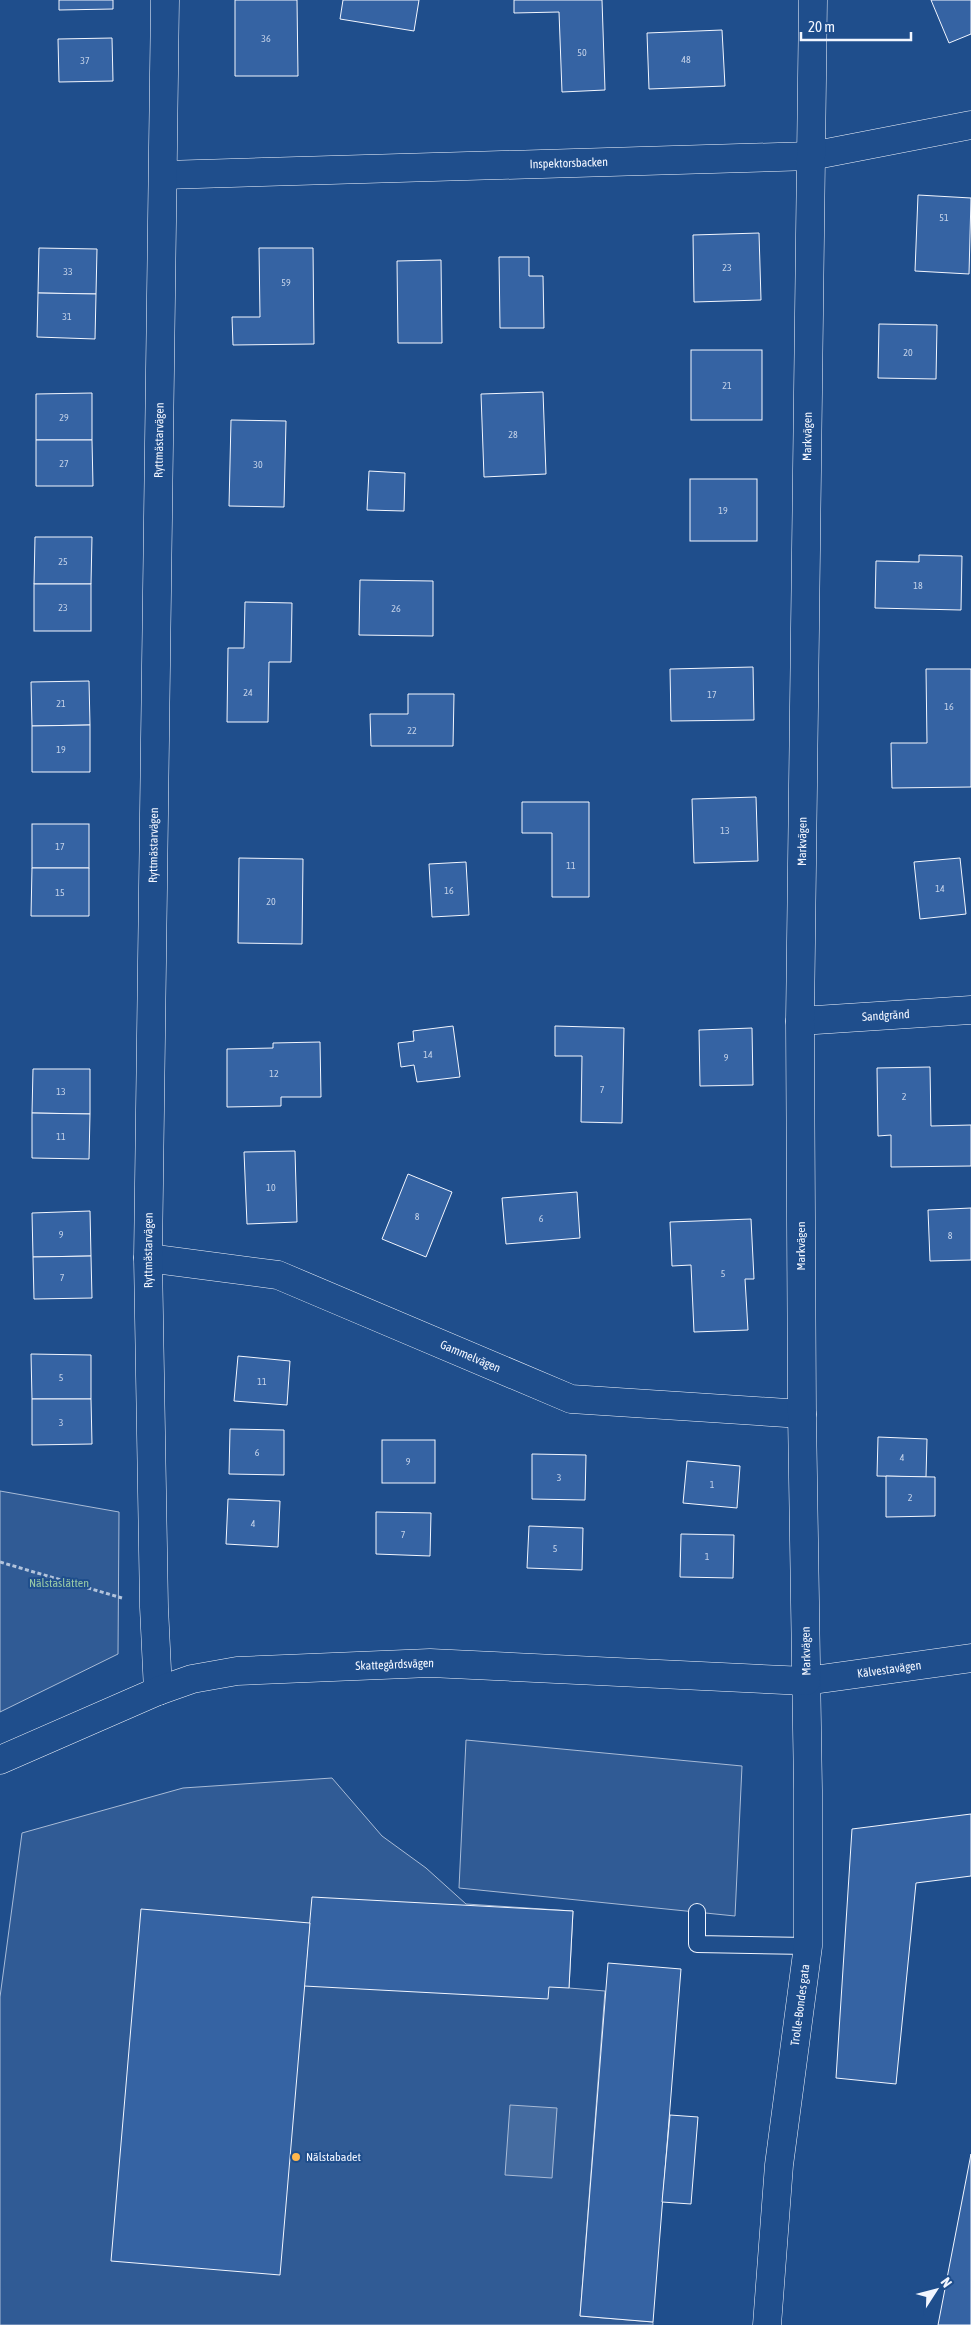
<svg xmlns="http://www.w3.org/2000/svg" width="971" height="2325" font-family="'Asap Condensed',sans-serif">
  <style>
    .built { fill: #305b95; stroke: #a8bbd7 }
    .water { fill: #446ba0; stroke: #a8bbd7 }
    .building { fill: #3563a3; stroke: #f2f6ff }
    .lines { fill: none; stroke-linecap: round; stroke-linejoin: round }
    .service-casing { stroke: #f2f6ff; stroke-width: 18 }
    .minor-casing { stroke: #f2f6ff; stroke-width: 29 }
    .tertiary-casing { stroke: #f2f6ff; stroke-width: 29 }
    .path { stroke: #b3c4dc; stroke-width: 3; stroke-dasharray: 4 2.5; stroke-linecap: butt }
    .service { stroke: #1f4e8c; stroke-width: 16 }
    .minor { stroke: #1f4e8c; stroke-width: 28 }
    .tertiary { stroke: #1f4e8c; stroke-width: 28 }
    .poi-dot { fill: #ffb74d; stroke: #1f4e8c; stroke-width: 2 }
    .labels { text-anchor: middle; dominant-baseline: central; stroke-width: 4; stroke-linejoin: round; paint-order: stroke }
    .number-label { font-size: 10px; fill: #c3d1e8 }
    .street-label { font-size: 12px; fill: #f2f6ff; stroke: #1f4e8c }
    .park-label { font-size: 12px; fill: #97c8a6; stroke: #1f4e8c }
    .poi-label { font-size: 12px; fill: #f2f6ff; stroke: #1f4e8c; text-anchor: start }
  </style>
  <rect width="100%" height="100%" fill="#1f4e8c"/>
  <g class="built">
    <path d="M0,1491L119,1512L118,1654L0,1712Z"/>
    <path d="M466,1740L742,1766L735,1916L459,1888Z"/>
    <path d="M332,1778L382,1836L426,1868L466,1904L573,1911L569,1988L605,1991L580,2316L653,2322V2325H0V1997L22,1833L183,1788Z"/>
  </g>
  <path class="water" d="M510,2105L557,2108L552,2178L505,2175Z"/>
  <g class="building">
    <path d="M59,0H113V9L59,10Z"/>
    <path d="M235,0H297L298,76H235Z"/>
    <path d="M343,0H419L414,31L340,19Z"/>
    <path d="M514,0H602L605,90L562,92L559,12L514,13Z"/>
    <path d="M931,0H971V34L949,43Z"/>
    <path d="M722,30L725,86L649,89L647,33Z"/>
    <path d="M112,38L113,81L59,82L58,39Z"/>
    <path d="M918,195L971,198L969,274L915,271Z"/>
    <path d="M759,233L761,300L694,302L693,235Z"/>
    <path d="M39,248L97,249L96,294L38,293Z"/>
    <path d="M259,248H313L314,344L233,345L232,317H260Z"/>
    <path d="M499,257H529V276H543L544,328H500Z"/>
    <path d="M441,260L442,343H398L397,261Z"/>
    <path d="M38,293L96,294L95,339L37,337Z"/>
    <path d="M879,324L937,325L936,379L878,378Z"/>
    <rect x="691" y="350" width="71" height="70"/>
    <path d="M543,392L546,474L484,477L481,394Z"/>
    <path d="M92,393V440H36V394Z"/>
    <path d="M231,420L286,421L284,507L229,506Z"/>
    <path d="M36,440H92L93,486H36Z"/>
    <path d="M369,471L405,473L404,511L367,510Z"/>
    <rect x="690" y="479" width="67" height="62"/>
    <path d="M35,537H92L91,584H34Z"/>
    <path d="M919,555L962,556L961,610L875,608L876,561L919,562Z"/>
    <path d="M360,580L433,581V636L359,635Z"/>
    <rect x="34" y="584" width="57" height="47"/>
    <path d="M245,602L292,603L291,662H269L268,722H227L228,648H244Z"/>
    <path d="M753,667L754,720L671,721L670,669Z"/>
    <path d="M926,669H971V787L892,788L891,743H927Z"/>
    <path d="M89,681L90,725L32,726L31,682Z"/>
    <path d="M408,694H454L453,746H371L370,714H408Z"/>
    <path d="M90,725V772H32V726Z"/>
    <path d="M756,797L758,861L694,863L692,799Z"/>
    <path d="M522,802H589V897H552V833H522Z"/>
    <rect x="32" y="824" width="57" height="44"/>
    <path d="M239,858L303,859L302,944L238,943Z"/>
    <path d="M960,858L966,914L920,919L914,862Z"/>
    <path d="M466,862L469,915L432,917L429,864Z"/>
    <path d="M32,868H89V916H31Z"/>
    <path d="M453,1026L460,1077L417,1082L414,1065L401,1067L398,1043L414,1041L413,1031Z"/>
    <path d="M555,1026L624,1028L622,1123L581,1122L582,1056H555Z"/>
    <path d="M752,1028L753,1085L700,1086L699,1030Z"/>
    <path d="M320,1042L321,1097H281V1106L227,1107V1049L273,1048V1043Z"/>
    <path d="M930,1067L931,1126L971,1125V1166L891,1167V1135L878,1136L877,1068Z"/>
    <path d="M33,1069H90V1114L32,1113Z"/>
    <path d="M32,1113L90,1114L89,1159L32,1158Z"/>
    <path d="M295,1151L297,1222L247,1224L244,1152Z"/>
    <path d="M408,1174L452,1192L426,1257L382,1239Z"/>
    <path d="M577,1192L580,1238L506,1244L502,1198Z"/>
    <path d="M971,1208V1260L930,1261L928,1210Z"/>
    <path d="M90,1211L91,1256L33,1257L32,1213Z"/>
    <path d="M751,1219L754,1279H745L748,1330L694,1332L691,1265L672,1266L670,1222Z"/>
    <path d="M91,1256L92,1298L34,1299L33,1257Z"/>
    <path d="M31,1354L91,1355V1399H32Z"/>
    <path d="M238,1356L290,1361L287,1405L234,1401Z"/>
    <path d="M32,1399H91L92,1444L32,1445Z"/>
    <path d="M230,1429L284,1430V1475L229,1474Z"/>
    <path d="M878,1437L927,1439L926,1477L877,1476Z"/>
    <rect x="382" y="1440" width="53" height="43"/>
    <path d="M532,1454L586,1455L585,1500L532,1499Z"/>
    <path d="M687,1461L740,1466L737,1508L683,1503Z"/>
    <path d="M886,1476L935,1477V1516L886,1517Z"/>
    <path d="M228,1499L280,1501L278,1547L226,1544Z"/>
    <path d="M376,1512L431,1513L430,1556L376,1554Z"/>
    <path d="M529,1526L583,1528L582,1570L527,1568Z"/>
    <path d="M681,1534L734,1535L733,1578L680,1577Z"/>
    <path d="M971,1814V1876L916,1883L896,2084L836,2078L852,1829Z"/>
    <path d="M312,1897L573,1911L569,1988L549,1987L548,1999L304,1986Z"/>
    <path d="M141,1909L310,1923L280,2275L111,2261Z"/>
    <path d="M608,1963L681,1969L653,2322L580,2316Z"/>
    <path d="M670,2115L698,2117L691,2204L662,2202Z"/>
    <path d="M971,2154V2325H938Z"/>
  </g>
  <g class="lines">
    <g class="service-casing">
      <path id="service" d="M697,1912V1944L808,1946"/>
    </g>
    <g class="minor-casing">
      <g id="minor">
        <path id="s1" d="M164,175L811,156L971,125"/>
        <path id="s2" d="M800,1021L971,1010"/>
        <path id="s3" d="M148,1258L278,1275L571,1399L802,1414"/>
        <path id="s4" d="M806,1681L971,1658"/>
        <path id="s5" d="M158,1691L154,1607L148,1258L165,0"/>
        <path id="s6" d="M767,2325L779,2165L808,1946V1790L802,1414L800,1021L813,0"/>
      </g>
    </g>
    <g class="tertiary-casing">
      <g id="tertiary">
        <path id="s7" d="M0,1760L158,1691L192,1679L237,1671L430,1663L806,1681"/>
      </g>
    </g>
    <path class="path" d="M0,1562L122,1598"/>
    <use href="#service" class="service"/>
    <use href="#minor" class="minor"/>
    <use href="#tertiary" class="tertiary"/>
  </g>
  <circle class="poi-dot" cx="296" cy="2157" r="5"/>
  <g class="labels">
    <g class="number-label">
      <text x="266" y="38">36</text>
      <text x="582" y="52">50</text>
      <text x="686" y="59">48</text>
      <text x="85" y="60">37</text>
      <text x="944" y="217">51</text>
      <text x="727" y="267">23</text>
      <text x="68" y="271">33</text>
      <text x="286" y="282">59</text>
      <text x="67" y="316">31</text>
      <text x="908" y="352">20</text>
      <text x="727" y="385">21</text>
      <text x="64" y="417">29</text>
      <text x="513" y="434">28</text>
      <text x="64" y="463">27</text>
      <text x="258" y="464">30</text>
      <text x="723" y="510">19</text>
      <text x="63" y="561">25</text>
      <text x="918" y="585">18</text>
      <text x="63" y="607">23</text>
      <text x="396" y="608">26</text>
      <text x="248" y="692">24</text>
      <text x="712" y="694">17</text>
      <text x="61" y="703">21</text>
      <text x="949" y="706">16</text>
      <text x="412" y="730">22</text>
      <text x="61" y="749">19</text>
      <text x="725" y="830">13</text>
      <text x="60" y="846">17</text>
      <text x="571" y="865">11</text>
      <text x="940" y="888">14</text>
      <text x="449" y="890">16</text>
      <text x="60" y="892">15</text>
      <text x="271" y="901">20</text>
      <text x="428" y="1054">14</text>
      <text x="726" y="1057">9</text>
      <text x="274" y="1073">12</text>
      <text x="602" y="1089">7</text>
      <text x="61" y="1091">13</text>
      <text x="904" y="1096">2</text>
      <text x="61" y="1136">11</text>
      <text x="271" y="1187">10</text>
      <text x="417" y="1216">8</text>
      <text x="541" y="1218">6</text>
      <text x="61" y="1234">9</text>
      <text x="950" y="1235">8</text>
      <text x="723" y="1273">5</text>
      <text x="62" y="1277">7</text>
      <text x="61" y="1377">5</text>
      <text x="262" y="1381">11</text>
      <text x="61" y="1422">3</text>
      <text x="257" y="1452">6</text>
      <text x="902" y="1457">4</text>
      <text x="408" y="1461">9</text>
      <text x="559" y="1477">3</text>
      <text x="712" y="1484">1</text>
      <text x="910" y="1497">2</text>
      <text x="253" y="1523">4</text>
      <text x="403" y="1534">7</text>
      <text x="555" y="1548">5</text>
      <text x="707" y="1556">1</text>
    </g>
    <g class="street-label">
      <text stroke="none"><textPath href="#s1" startOffset="405">Inspektorsbacken</textPath></text>
      <text stroke="none"><textPath href="#s6" startOffset="1891">Markvägen</textPath></text>
      <text stroke="none"><textPath href="#s5" startOffset="1251">Ryttmästarvägen</textPath></text>
      <text stroke="none"><textPath href="#s6" startOffset="1486">Markvägen</textPath></text>
      <text stroke="none"><textPath href="#s5" startOffset="846">Ryttmästarvägen</textPath></text>
      <text stroke="none"><textPath href="#s2" startOffset="86">Sandgränd</textPath></text>
      <text transform="translate(801 1246) rotate(-90)">Markvägen</text>
      <text stroke="none"><textPath href="#s5" startOffset="441">Ryttmästarvägen</textPath></text>
      <text stroke="none"><textPath href="#s3" startOffset="340">Gammelvägen</textPath></text>
      <text transform="translate(806 1651) rotate(-91)">Markvägen</text>
      <text stroke="none"><textPath href="#s7" startOffset="412">Skattegårdsvägen</textPath></text>
      <text stroke="none"><textPath href="#s4" startOffset="84">Kälvestavägen</textPath></text>
      <text stroke="none"><textPath href="#s6" startOffset="322">Trolle-Bondes gata</textPath></text>
    </g>
    <g class="park-label">
      <text x="59" y="1583">Nälstaslätten</text>
    </g>
    <g class="poi-label">
      <text x="306" y="2157">Nälstabadet</text>
    </g>
  </g>
  <g transform="translate(936 2290) rotate(54)" stroke="#1f4e8c" stroke-width="4" paint-order="stroke">
  <path d="M0-4L9 19L0 12L-9 19Z" fill="#f2f6ff"/>
  <text y="-8" font-size="14" font-weight="bold" text-anchor="middle" fill="#f2f6ff">N</text>
  </g>
  <path d="M801 32v8h110v-8" fill="none" stroke="#f2f6ff" stroke-width="2.5"/>
  <text x="808" y="32" font-size="15" fill="#f2f6ff" stroke="#1f4e8c" stroke-width="4" paint-order="stroke">20 m</text>
</svg>
